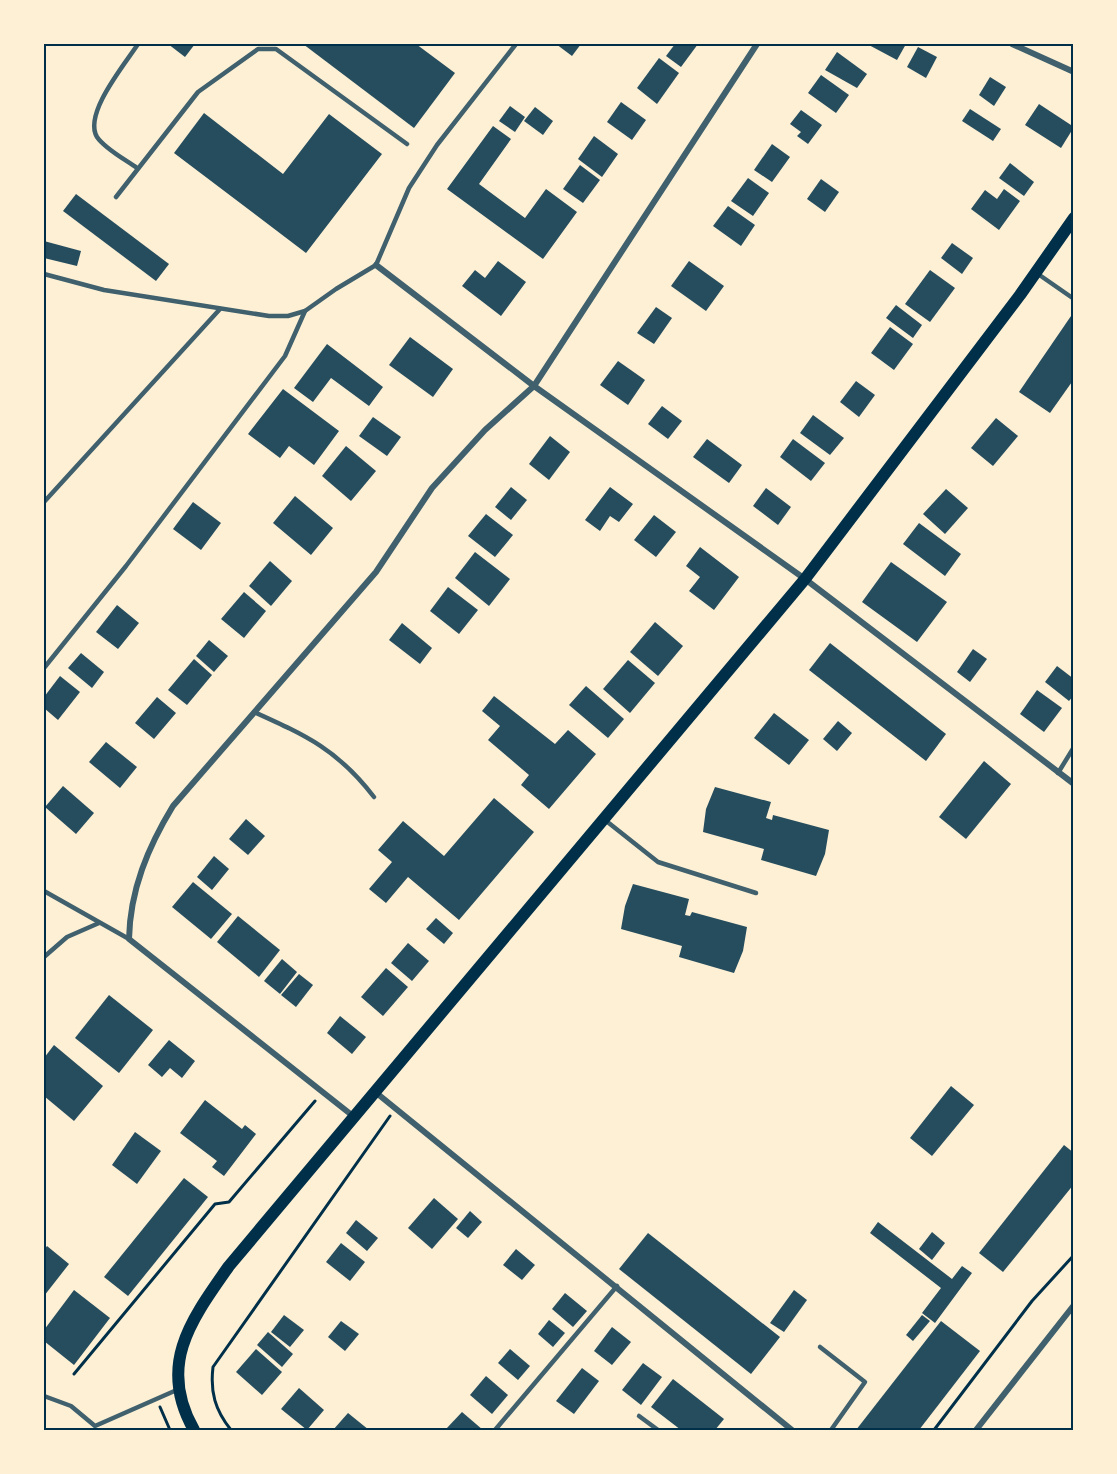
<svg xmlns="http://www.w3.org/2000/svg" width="1117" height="1474" font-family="'Nunito Sans',sans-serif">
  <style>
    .building { fill: #264d5e }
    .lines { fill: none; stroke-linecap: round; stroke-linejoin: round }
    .path { stroke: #003049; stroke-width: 3 }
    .service { stroke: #3f606c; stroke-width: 4.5 }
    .minor { stroke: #3f606c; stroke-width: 6 }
    .secondary { stroke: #003049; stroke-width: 12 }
    .neatline { fill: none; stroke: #003049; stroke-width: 2 }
  </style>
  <rect width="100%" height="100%" fill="#fdf0d5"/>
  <g class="building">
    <path d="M168,44H195L185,57Z"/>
    <path d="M303,44H416L455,73L414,128Z"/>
    <path d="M556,44H581L572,56Z"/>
    <path d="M675,44H698L681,67L666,56Z"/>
    <path d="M867,44H906L897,60Z"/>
    <path d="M918,47L937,57L926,78L907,67Z"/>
    <path d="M837,52L867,74L857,88L825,70Z"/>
    <path d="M659,58L679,73L657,104L637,88Z"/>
    <path d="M821,75L849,95L836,113L808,93Z"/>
    <path d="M990,77L1006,87L994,106L979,95Z"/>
    <path d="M621,102L646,120L632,140L607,122Z"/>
    <path d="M1039,104L1074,127L1061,148L1025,125Z"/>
    <path d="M510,106L525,117L515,132L499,121Z"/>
    <path d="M535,107L553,121L543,135L524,121Z"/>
    <path d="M970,109L1001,129L993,141L962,121Z"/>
    <path d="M801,110L822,125L808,144L797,136L801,132L790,124Z"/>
    <path d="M204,113L283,174L329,114L382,154L306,253L174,153Z"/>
    <path d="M493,126L511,139L479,184L525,218L546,189L577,212L543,259L447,189Z"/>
    <path d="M594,136L618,154L602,177L578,159Z"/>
    <path d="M772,144L790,157L772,182L754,170Z"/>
    <path d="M1010,163L1034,182L1024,196L999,178Z"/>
    <path d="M580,165L600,180L583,203L563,189Z"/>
    <path d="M748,178L769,193L753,216L731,201Z"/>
    <path d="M821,179L839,192L825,212L807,199Z"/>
    <path d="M1004,189L1020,201L999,230L971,209L985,190L997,199Z"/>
    <path d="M76,194L169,264L156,281L63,211Z"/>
    <path d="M728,206L755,225L741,246L713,226Z"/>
    <path d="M44,241L81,251L77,266L44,258Z"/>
    <path d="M952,243L973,258L962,274L941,258Z"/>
    <path d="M498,261L526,282L501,316L462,286L475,270L485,278Z"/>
    <path d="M689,261L724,286L706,311L671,286Z"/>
    <path d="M930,270L955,288L930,322L905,304Z"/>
    <path d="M896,305L922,325L913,338L886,318Z"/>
    <path d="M656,307L672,318L654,344L637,333Z"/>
    <path d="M1071,316L1074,317V379L1050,413L1019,392Z"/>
    <path d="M890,327L913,344L894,370L871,353Z"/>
    <path d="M410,337L453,369L433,397L389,365Z"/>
    <path d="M327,344L383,387L369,406L331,378L313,402L294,388Z"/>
    <path d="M618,361L645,380L628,405L600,385Z"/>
    <path d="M856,381L875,395L859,417L840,402Z"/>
    <path d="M283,389L339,431L314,465L289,446L280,458L248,434Z"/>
    <path d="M662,406L682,421L668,439L648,424Z"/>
    <path d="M813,415L844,438L830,455L800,433Z"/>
    <path d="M373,417L401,437L387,456L359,436Z"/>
    <path d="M996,418L1018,436L993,466L971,448Z"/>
    <path d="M550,436L570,452L549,480L529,464Z"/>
    <path d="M707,439L742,465L729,483L693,457Z"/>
    <path d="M793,439L825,463L811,481L780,457Z"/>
    <path d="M346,446L376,471L351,501L322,476Z"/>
    <path d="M511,487L527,500L511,520L495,507Z"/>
    <path d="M610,487L633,504L619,522L610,516L600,531L585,520Z"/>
    <path d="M766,488L791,507L778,525L753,506Z"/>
    <path d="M946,489L968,508L945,534L923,514Z"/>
    <path d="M295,496L333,528L311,555L273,523Z"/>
    <path d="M193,502L221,523L201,550L173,529Z"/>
    <path d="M486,514L513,535L495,557L468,536Z"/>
    <path d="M654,515L676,532L656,557L634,540Z"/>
    <path d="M919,523L961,554L945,576L903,544Z"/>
    <path d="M700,547L739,577L714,610L689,591L700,577L686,566Z"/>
    <path d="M475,552L510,579L489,606L455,578Z"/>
    <path d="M270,561L292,581L271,606L249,586Z"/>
    <path d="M891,562L947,602L917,642L862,602Z"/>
    <path d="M448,587L478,610L459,634L430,611Z"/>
    <path d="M244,592L266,611L244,638L221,619Z"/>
    <path d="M117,605L139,623L118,649L96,632Z"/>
    <path d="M655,622L683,646L658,676L630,652Z"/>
    <path d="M402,623L432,648L420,664L389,640Z"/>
    <path d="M209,640L228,656L214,672L196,656Z"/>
    <path d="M830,643L946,734L926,761L809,670Z"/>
    <path d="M973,649L987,659L970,682L957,672Z"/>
    <path d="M81,653L104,672L92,688L68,668Z"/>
    <path d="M194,659L212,675L187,705L168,690Z"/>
    <path d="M628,660L655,683L630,713L603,689Z"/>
    <path d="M1057,666L1074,679V695L1069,701L1045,682Z"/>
    <path d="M60,676L80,692L58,720L44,708V697Z"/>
    <path d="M586,686L624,719L608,738L569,705Z"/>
    <path d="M1037,690L1062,708L1044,732L1020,714Z"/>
    <path d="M494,696L555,744L568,730L596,754L549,809L521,785L529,775L488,740L500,726L482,711Z"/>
    <path d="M157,697L176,713L154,739L135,723Z"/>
    <path d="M774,713L809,740L789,765L754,738Z"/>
    <path d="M838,721L852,733L837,751L823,739Z"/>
    <path d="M106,742L137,767L120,788L89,762Z"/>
    <path d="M984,761L1011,784L966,839L939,817Z"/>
    <path d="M63,786L94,813L76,834L45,807Z"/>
    <path d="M715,787L771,802L766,818L772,820L773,815L829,830L825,854L816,876L761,860L764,849L703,832L706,809Z"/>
    <path d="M494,798L534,832L459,920L408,877L386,903L369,889L392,862L378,850L403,821L444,856Z"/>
    <path d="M246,819L265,836L248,855L229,839Z"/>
    <path d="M214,856L229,869L212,890L197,877Z"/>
    <path d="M193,882L232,914L211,939L172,907Z"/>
    <path d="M633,884L689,899L685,915L690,916L692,912L747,927L743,951L734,973L679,957L682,946L621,929L625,906Z"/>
    <path d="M238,916L280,950L259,977L217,942Z"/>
    <path d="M436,918L453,933L444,944L426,929Z"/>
    <path d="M408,943L429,961L412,981L391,963Z"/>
    <path d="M282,959L297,972L280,994L264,981Z"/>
    <path d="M386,968L408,987L383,1016L361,997Z"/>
    <path d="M299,974L313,985L296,1007L281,995Z"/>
    <path d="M109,995L153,1030L119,1073L75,1038Z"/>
    <path d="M340,1016L366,1037L352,1054L327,1033Z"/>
    <path d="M169,1040L195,1061L182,1078L170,1068L162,1077L148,1065Z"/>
    <path d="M54,1045L103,1086L74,1121L44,1096V1058Z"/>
    <path d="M951,1086L974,1105L932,1156L910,1138Z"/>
    <path d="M205,1100L242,1129L245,1125L256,1134L224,1176L212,1167L217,1161L180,1133Z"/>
    <path d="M135,1132L161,1151L137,1184L112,1165Z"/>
    <path d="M1064,1145L1074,1153V1184L1003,1272L979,1253Z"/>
    <path d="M184,1178L208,1197L128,1296L104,1277Z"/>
    <path d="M434,1198L458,1219L432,1249L408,1228Z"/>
    <path d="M470,1211L482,1222L468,1238L456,1228Z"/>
    <path d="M356,1220L378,1238L367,1251L346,1233Z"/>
    <path d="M878,1222L952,1279L962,1266L972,1273L935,1323L922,1313L941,1288L870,1233Z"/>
    <path d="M932,1232L945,1243L932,1260L919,1249Z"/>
    <path d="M648,1233L780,1337L751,1374L619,1269Z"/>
    <path d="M341,1243L365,1262L350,1281L326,1262Z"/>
    <path d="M47,1246L69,1264L44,1296V1250Z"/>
    <path d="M516,1249L535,1265L522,1280L503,1265Z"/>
    <path d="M74,1290L110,1318L74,1365L44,1341V1330Z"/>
    <path d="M794,1290L807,1300L784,1332L770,1323Z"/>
    <path d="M565,1293L587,1311L573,1327L552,1309Z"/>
    <path d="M284,1315L304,1330L290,1347L271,1332Z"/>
    <path d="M922,1315L930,1321L913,1341L906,1335Z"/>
    <path d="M549,1320L565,1333L553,1347L538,1334Z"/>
    <path d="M341,1321L359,1334L345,1351L328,1337Z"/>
    <path d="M941,1321L980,1351L919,1430H856Z"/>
    <path d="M612,1327L631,1342L612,1365L594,1351Z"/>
    <path d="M268,1332L293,1354L282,1367L257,1345Z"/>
    <path d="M256,1349L282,1372L262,1395L236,1372Z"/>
    <path d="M510,1349L530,1366L518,1380L498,1363Z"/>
    <path d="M643,1363L662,1377L641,1405L622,1390Z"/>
    <path d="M582,1368L599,1381L574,1414L556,1401Z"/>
    <path d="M486,1376L508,1395L492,1414L470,1395Z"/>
    <path d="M673,1379L724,1419L715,1430H681L651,1407Z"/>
    <path d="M299,1388L324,1410L307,1430L281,1409Z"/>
    <path d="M462,1412L483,1430L446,1429Z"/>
    <path d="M348,1413L369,1430H333Z"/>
  </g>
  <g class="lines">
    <g class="path">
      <path d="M74,1374L215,1204L229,1202L315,1101"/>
      <path d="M160,1407L170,1430"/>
      <path d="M231,1430C215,1410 210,1392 213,1367L390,1116"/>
      <path d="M934,1430L1032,1301L1074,1255"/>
    </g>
    <g class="service">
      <path d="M137,168C126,160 105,149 97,137C83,114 125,64 138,44"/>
      <path d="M116,197L198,92L258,49H276L407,144"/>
      <path d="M44,274L104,290L269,316H288L305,311L336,289L376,265L409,188L437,145L516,44"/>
      <path d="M1038,274L1074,299"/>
      <path d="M44,502L220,309"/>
      <path d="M44,668L126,566L285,356L305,311"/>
      <path d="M254,712C307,736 338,750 374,797"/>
      <path d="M1058,773L1074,747"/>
      <path d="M605,820L658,862L756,893"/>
      <path d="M44,891L129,939"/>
      <path d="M44,957L67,937L99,923"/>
      <path d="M820,1347L865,1382L831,1430"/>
      <path d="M44,1396L71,1406L95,1426L179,1389"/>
      <path d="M639,1416L658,1430"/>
      <path d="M495,1430L617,1286"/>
    </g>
    <g class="minor">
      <path d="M1012,44L1074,72"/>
      <path d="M376,265L534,386L805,579L1074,784"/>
      <path d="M374,1091L792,1430"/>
      <path d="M353,1116L129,939C130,890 148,847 173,806L376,572L432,488L485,430L534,386L757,44"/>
      <path d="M976,1430L1074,1305"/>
    </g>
    <path class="secondary" d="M194,1430C157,1365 191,1320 229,1266L805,579L1020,295L1074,218"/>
  </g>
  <rect width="1117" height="1474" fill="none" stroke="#fdf0d5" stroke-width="90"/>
  <rect x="45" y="45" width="1027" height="1384" class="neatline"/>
</svg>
